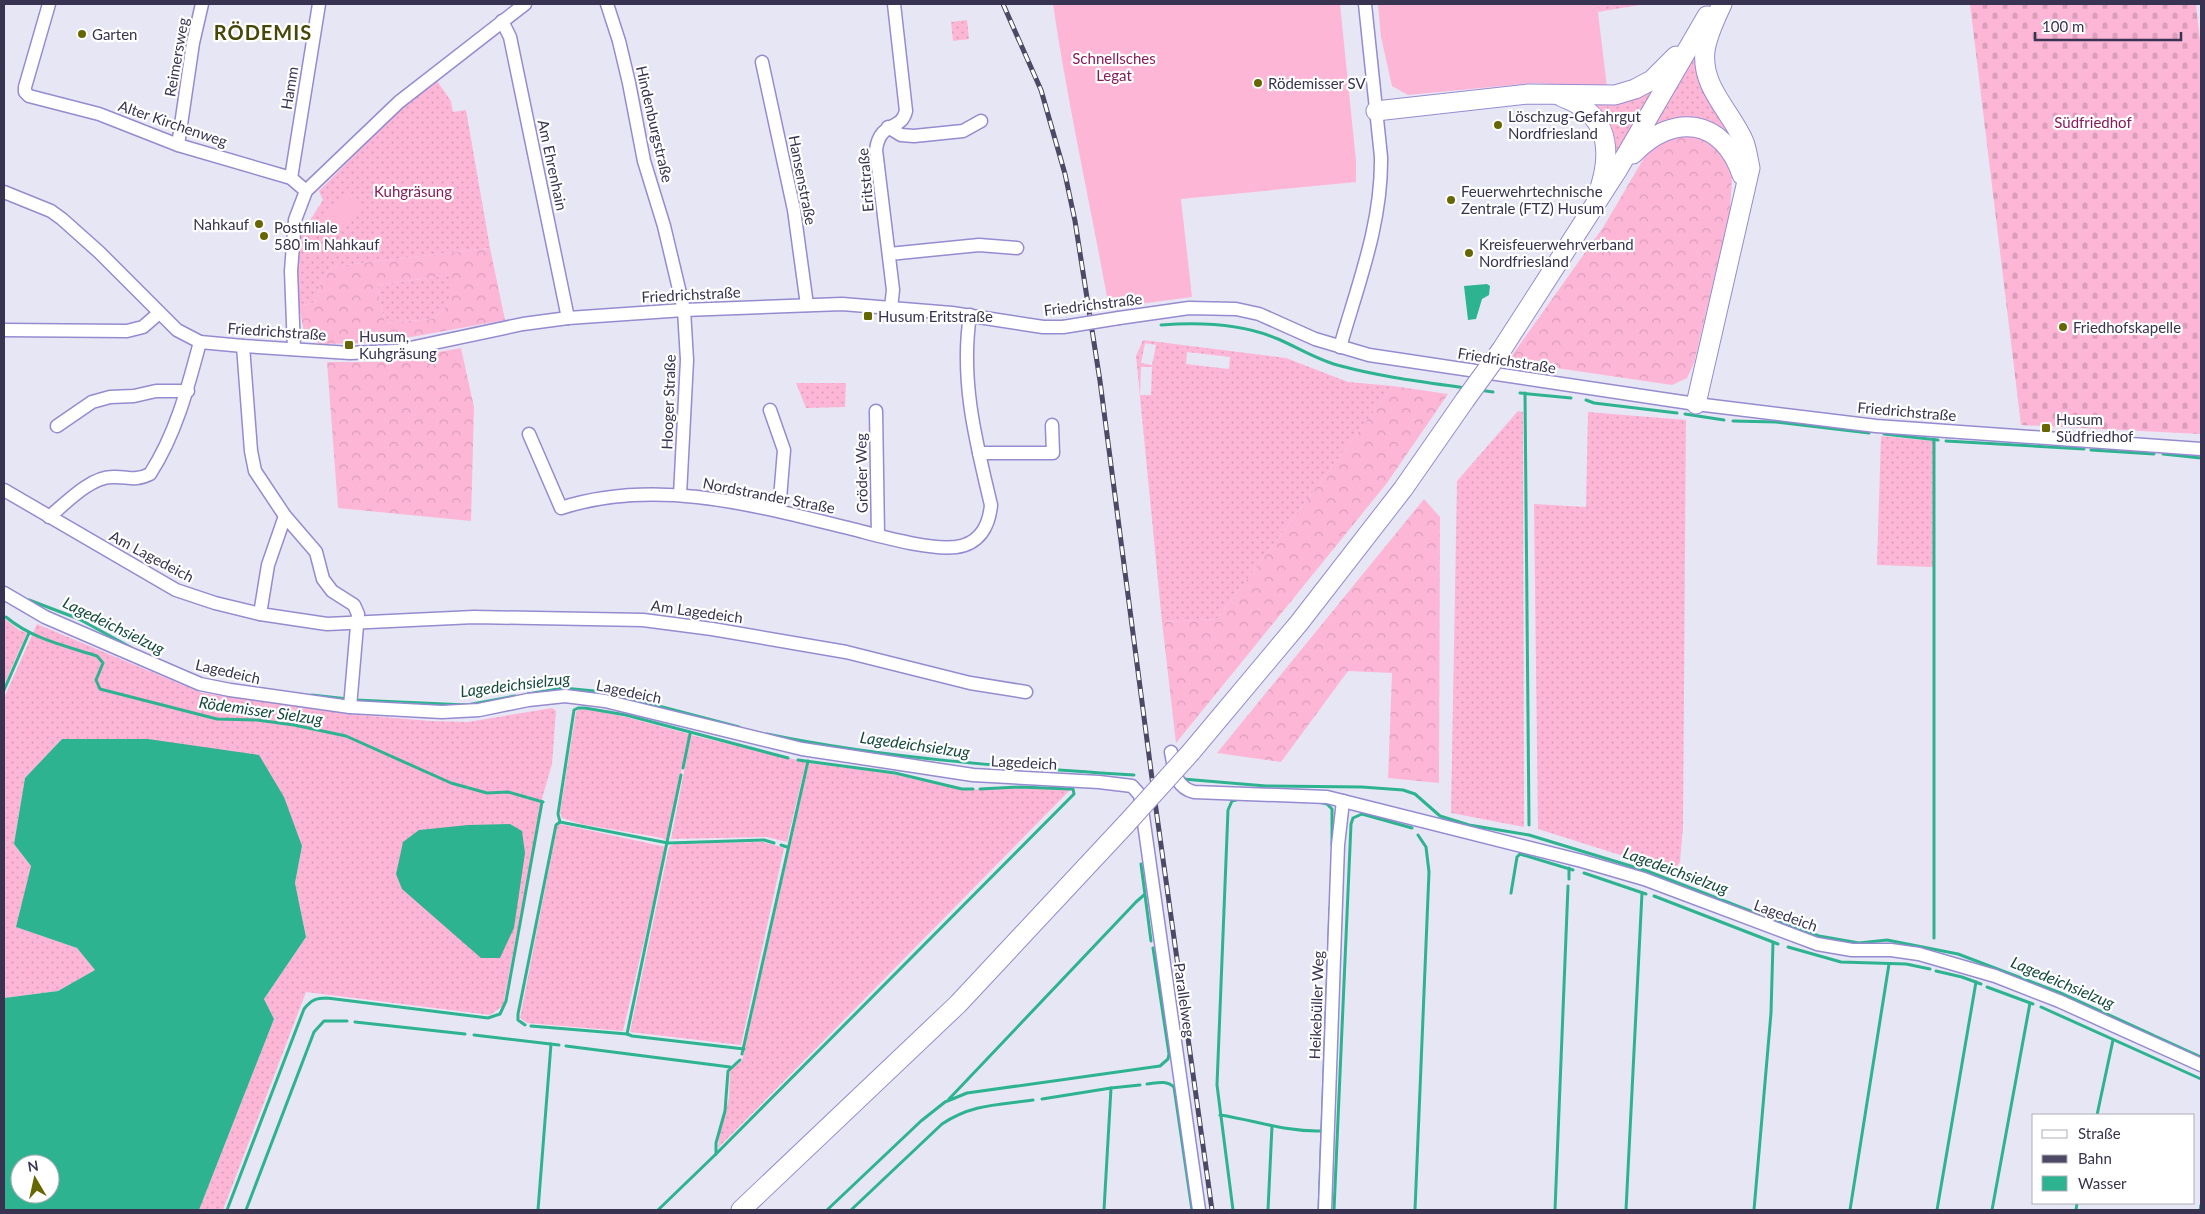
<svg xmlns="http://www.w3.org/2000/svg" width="2205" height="1214" font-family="Lato,sans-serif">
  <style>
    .grass { fill: url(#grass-dots); fill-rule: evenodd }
    .forest { fill: url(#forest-crowns); fill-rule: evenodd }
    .cemetery { fill: url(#cemetery-stones) }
    .garden { fill: #feb6d7 }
    .water { fill: #2eb390; fill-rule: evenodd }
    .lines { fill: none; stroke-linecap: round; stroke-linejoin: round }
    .stream { stroke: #2eb390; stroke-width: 3 }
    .minor-casing { stroke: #958bd0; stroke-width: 15 }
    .highway-casing { stroke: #958bd0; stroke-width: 21 }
    .minor { stroke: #fff; stroke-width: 12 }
    .highway { stroke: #fff; stroke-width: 19 }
    .rail-casing { stroke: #4d4964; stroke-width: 5 }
    .rail { stroke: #fff; stroke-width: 3; stroke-dasharray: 9; stroke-linecap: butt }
    .minor-bridge-casing { stroke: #958bd0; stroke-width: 15; stroke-linecap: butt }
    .highway-bridge-casing { stroke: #958bd0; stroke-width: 21; stroke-linecap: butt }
    .minor-bridge { stroke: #fff; stroke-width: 12 }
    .highway-bridge { stroke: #fff; stroke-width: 19 }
    .poi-dot { fill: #666702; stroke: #fff; stroke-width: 2 }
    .labels { text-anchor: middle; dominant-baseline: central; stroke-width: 4.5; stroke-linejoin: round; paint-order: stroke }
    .poi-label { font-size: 15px; fill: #373350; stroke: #fff; text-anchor: start }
    .street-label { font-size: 15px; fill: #373350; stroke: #fff }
    .park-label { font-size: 15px; fill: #871b5a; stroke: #fff }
    .water-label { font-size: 16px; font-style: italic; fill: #154a3b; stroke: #fff }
    .district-label { font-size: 20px; font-weight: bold; letter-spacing: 1px; fill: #474808; stroke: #fff }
  </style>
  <defs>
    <pattern id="grass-dots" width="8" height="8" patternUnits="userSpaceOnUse" patternTransform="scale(1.25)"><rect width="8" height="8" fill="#feb6d7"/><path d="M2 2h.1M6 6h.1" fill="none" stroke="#da9dba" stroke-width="1.8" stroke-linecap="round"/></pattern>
    <pattern id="forest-crowns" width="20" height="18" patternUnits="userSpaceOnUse" patternTransform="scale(1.25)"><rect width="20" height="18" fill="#feb6d7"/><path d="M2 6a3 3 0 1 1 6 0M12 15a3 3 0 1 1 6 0" fill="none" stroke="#da9dba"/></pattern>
    <pattern id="cemetery-stones" width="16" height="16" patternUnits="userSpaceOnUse" patternTransform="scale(1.25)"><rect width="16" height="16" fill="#feb6d7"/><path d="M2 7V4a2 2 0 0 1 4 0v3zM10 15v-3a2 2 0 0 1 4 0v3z" fill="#da9dba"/></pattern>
  </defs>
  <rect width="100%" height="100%" fill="#e7e6f5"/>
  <g class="grass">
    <path d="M1597,4H1645L1598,12Z"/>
    <path d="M967,20L969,39L953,41L951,22Z"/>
    <path d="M1699,44L1742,150L1646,137Z"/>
    <path d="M1664,79L1612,167L1584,99Z"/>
    <path d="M437,81L451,101L453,112L466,110L490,248L336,266L322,276L316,302L299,306L297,258L298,239L323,200L319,191L403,106Z"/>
    <path d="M451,275V302L433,319L385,323L377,285Z"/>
    <path d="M1143,340L1286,358L1348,382L1393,386L1217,619L1162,622L1136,356ZM1145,343L1156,345L1152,365L1141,363ZM1187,352L1230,357L1229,369L1186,364ZM1141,367H1152L1151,395H1140Z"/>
    <path d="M796,383H846L845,407L806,408Z"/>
    <path d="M1518,411L1523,412L1524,827L1451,813L1457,481Z"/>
    <path d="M1588,412L1686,420L1683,827L1680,862L1674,872L1538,829L1534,504L1586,507Z"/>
    <path d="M1881,436L1933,441V567L1877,565Z"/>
    <path d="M4,618L19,630L27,633L4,685Z"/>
    <path d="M37,624L202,693L347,714L431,721L468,722L552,708L556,711L552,764L543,795L503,1006L490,1015L306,992L223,1210H199L274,1019L264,999L306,937L295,883L302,846L148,739H62L25,778L14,844L31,866L17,927L77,948L95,970L58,991L4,998V698Z"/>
    <path d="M583,708L626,717L689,734L667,841L662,838L581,824L562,818L560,813L576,712L579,709Z"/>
    <path d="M691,735L806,762L787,842L767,837L671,839Z"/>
    <path d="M809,763L887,773L963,790L1019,788L1070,790L718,1148L720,1131L729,1098L730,1070L742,1061Z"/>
    <path d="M560,824L666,847L623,1031L527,1023L520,1018L557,827Z"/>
    <path d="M763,842L784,848L741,1045L630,1032L669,847L674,844Z"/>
  </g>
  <g class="forest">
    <path d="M1698,134L1721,149L1732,178L1730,211L1694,363L1687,378L1672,385L1508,361L1604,226L1648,151L1663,140L1679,135Z"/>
    <path d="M490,248L505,320L378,343L320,344L304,332L299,306L316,302L322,276L336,266ZM451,275V302L433,319L385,323L377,285Z"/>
    <path d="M461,348L474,407L471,521L338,508L327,362H382Z"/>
    <path d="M1393,386L1448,394L1387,483L1176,743L1162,622L1217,619Z"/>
    <path d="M1424,499L1440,517L1439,783L1388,778L1392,673L1348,671L1281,762L1217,753Z"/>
  </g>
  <path class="cemetery" d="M1970,4H2196L2201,50V434L2021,425Z"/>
  <g class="garden">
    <path d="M1053,4H1340L1356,161V182L1181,199L1192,297L1109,308C1091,207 1068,106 1053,4Z"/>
    <path d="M1378,4H1597L1607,87L1533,83L1408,95L1392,86L1381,37Z"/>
    <path d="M348,193L364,207L333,240L318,226Z"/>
  </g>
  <g class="water">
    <path d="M1487,284L1490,286L1489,295L1482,299L1476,319L1468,320L1464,286Z"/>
    <path d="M62,739H148L259,755L284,797L302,846L295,883L306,937L264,999L274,1019L199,1210H4V998L58,991L95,970L77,948L16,927L31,866L14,844L25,778ZM20,1164H50V1194H20Z"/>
    <path d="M510,824L522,831L525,853L514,928L500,958H481L402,889L396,874L403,842L419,830L468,825Z"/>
  </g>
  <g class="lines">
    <g class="stream">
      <path d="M1161,325C1200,322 1241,323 1278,339C1299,348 1319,361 1341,366C1382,377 1424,382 1466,388"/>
      <path d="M1479,390L1493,392"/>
      <path d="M1520,393L1571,398"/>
      <path d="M1525,393L1529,825"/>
      <path d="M1586,400L1594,403L1677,413"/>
      <path d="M1685,414L1724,420"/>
      <path d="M1733,421L1776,422L1869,433"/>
      <path d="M1884,434L1938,440"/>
      <path d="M1934,439V938"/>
      <path d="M1946,441L2084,449"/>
      <path d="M2091,450L2154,454"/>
      <path d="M2163,454L2201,458"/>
      <path d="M29,600L79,619L132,648"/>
      <path d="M6,617C32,639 66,646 97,656L103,663L96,680L100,689L217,719L257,720L294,725L346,736L451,783L487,793L508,792L543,802"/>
      <path d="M4,690L29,633"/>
      <path d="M528,694L563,688L605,692L739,727"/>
      <path d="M312,695L348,699"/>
      <path d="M355,700L467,705L515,696"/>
      <path d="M767,734C888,759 1011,767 1134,775"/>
      <path d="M798,760L895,773L962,789H973"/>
      <path d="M683,768L690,734"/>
      <path d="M1183,779L1266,786L1362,787L1403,790L1415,794L1440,816L1469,825L1529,835L1647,871L1776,921L1819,936L1859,943L1887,940L1958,954L2063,994L2153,1035"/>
      <path d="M1319,802L1327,804L1332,809V845"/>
      <path d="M560,822L668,843L764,840L774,843"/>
      <path d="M781,845L787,847"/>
      <path d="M1141,864L1151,941"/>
      <path d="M1584,873L1646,894"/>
      <path d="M1569,879V868"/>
      <path d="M1511,893L1517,857L1520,854L1573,870"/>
      <path d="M1654,896L1778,944"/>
      <path d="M1788,947L1841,962L1906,964L1930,969"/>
      <path d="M1936,971L1962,977L1981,984"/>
      <path d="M1987,987L2033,1004"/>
      <path d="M2041,1007L2201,1079"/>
      <path d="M355,1022L465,1034"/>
      <path d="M525,1025L518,1020V1014L556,825L560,822L558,814L574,710L578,708H585L626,715L788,758"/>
      <path d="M531,1026L627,1034L632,1036L744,1049"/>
      <path d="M627,1034L681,775"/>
      <path d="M474,1035L559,1045"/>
      <path d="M2155,1036L2201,1057"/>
      <path d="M566,1046L730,1067"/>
      <path d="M742,1054L808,761"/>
      <path d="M1147,1084C1157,1083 1166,1080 1174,1087L1192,1210"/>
      <path d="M949,1099L1136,902L1144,895"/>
      <path d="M1042,1099L1111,1088"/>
      <path d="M1220,1115C1254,1120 1286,1132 1321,1131"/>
      <path d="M2097,1115L2113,1040"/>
      <path d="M716,1154V1143L725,1111L728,1071L740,1060"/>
      <path d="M227,1210L304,1009C311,1000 316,998 327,998L488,1018L500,1014L506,1001L542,802"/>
      <path d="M246,1210L314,1032L324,1021H347"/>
      <path d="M538,1210L551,1044"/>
      <path d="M658,1210L716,1154L1074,794L1073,789H1070L1020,787L980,789"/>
      <path d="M827,1210L921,1121L945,1102L967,1093L1160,1066L1168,1059L1169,1054L1153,948"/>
      <path d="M851,1210L942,1124C972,1104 998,1105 1033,1100"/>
      <path d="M1104,1210L1111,1088L1140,1085"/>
      <path d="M1233,1210L1217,1085L1228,810L1232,801L1236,800"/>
      <path d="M1268,1210L1272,1126"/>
      <path d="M1319,1210L1330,907"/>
      <path d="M1334,1210L1351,824L1353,818L1362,814L1412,828"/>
      <path d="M1415,1210L1429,872L1426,847L1418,835"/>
      <path d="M1555,1210L1568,886"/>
      <path d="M1626,1210L1642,893"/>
      <path d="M1754,1210L1771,1013L1773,943"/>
      <path d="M1850,1210L1889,964"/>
      <path d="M1937,1210L1976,982"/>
      <path d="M1992,1210L2030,1003"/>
      <path d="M2076,1210L2077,1203"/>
      <path d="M2200,1210L2201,1205"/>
    </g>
    <g class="minor-casing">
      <g id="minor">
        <path d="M49,4L25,87V92L29,96L99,114L178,145L291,178L306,191"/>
        <path d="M607,4L619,41L629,83L644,161L664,226L684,310L687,360L680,495"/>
        <path d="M502,21L510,37L568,318"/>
        <path d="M762,62L794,210L807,305"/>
        <path d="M888,127L901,135L914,136L963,131L981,121"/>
        <path d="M178,145L193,43L202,4"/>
        <path d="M291,178L319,4"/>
        <path d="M4,192L51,211L62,219L99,252L177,330L200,342L243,346L350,353L396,351L523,324L568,318L684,310L842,304L952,313L1043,327H1063"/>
        <path d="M889,254L979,245L1017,248"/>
        <path d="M891,308L893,290L876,150C880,120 901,132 906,111L894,4"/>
        <path d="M1119,318L1189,308L1236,309L1259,314L1315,339L1369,355L1696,404L1876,426L2201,449"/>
        <path d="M4,330L127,331L143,327L159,313"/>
        <path d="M243,346L251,451L255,471L285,516L316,552L323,579L332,591L354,605L358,614L350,707"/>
        <path d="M1340,347C1358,284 1382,224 1381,157L1365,4"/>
        <path d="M294,349L291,271L295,220L306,191L399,102L525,4"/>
        <path d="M770,410L784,450L779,511"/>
        <path d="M876,411L878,535"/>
        <path d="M57,426L92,402L110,397L134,396L156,391H188"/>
        <path d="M529,434L561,508C657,477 758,506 852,529C880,536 927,550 956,547C979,544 989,527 991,505C976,442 960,381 970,315"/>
        <path d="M979,453H1053L1052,425"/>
        <path d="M4,490L176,590L215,603L260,614L327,624L474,617L643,620L712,629L846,652L970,683L1026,692"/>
        <path d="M49,517C65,504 90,477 112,477C128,476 134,482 150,474C176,434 188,387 200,342"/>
        <path d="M4,593L45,617L200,684L230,690L350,707L442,712L479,710L528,700L565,696L605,701L802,749L973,775L1099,782L1132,786L1140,795L1199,1210"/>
        <path d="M260,614L268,565L285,516"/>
        <path d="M1171,752C1175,770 1174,787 1194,792L1327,797L1582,861L1644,879L1817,944L1852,950H1891L1919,954L1995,976L2059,1001L2201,1065"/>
        <path d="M1325,1210L1338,845L1343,801"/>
      </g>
    </g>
    <g class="highway-casing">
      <g id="highway">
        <path d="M1562,97C1606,113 1613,146 1600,188"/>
        <path d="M1376,111L1528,94L1615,95L1635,89L1652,80L1676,56"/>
        <path d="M1633,154C1673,112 1723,118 1742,175"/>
        <path d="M1502,349L1618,169L1707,16"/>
        <path d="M1696,404L1750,168C1748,159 1747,150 1744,142C1731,111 1701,88 1705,51C1707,35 1715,19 1722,4"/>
        <path d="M1191,752L1299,623L1403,489L1465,400"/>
        <path d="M741,1210L958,1004L1127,823"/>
      </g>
    </g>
    <use href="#minor" class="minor"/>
    <use href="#highway" class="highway"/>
    <g class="rail-casing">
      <path id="rail" d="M1003,4L1041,90L1065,174L1075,221L1100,381L1156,809L1212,1210"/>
    </g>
    <use href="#rail" class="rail"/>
    <g class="minor-bridge-casing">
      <path id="minor-bridge" d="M1063,327L1119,318"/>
    </g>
    <g class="highway-bridge-casing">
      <g id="highway-bridge">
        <path d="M1465,400L1502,349"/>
        <path d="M1127,823L1191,752"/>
      </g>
    </g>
    <use href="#minor-bridge" class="minor-bridge"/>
    <use href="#highway-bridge" class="highway-bridge"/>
  </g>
  <g class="poi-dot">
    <circle cx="82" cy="34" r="5"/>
    <circle cx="1258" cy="83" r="5"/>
    <circle cx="1498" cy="125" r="5"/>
    <circle cx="1451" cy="200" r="5"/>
    <circle cx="259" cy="224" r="5"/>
    <circle cx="264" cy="236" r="5"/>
    <circle cx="1469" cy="253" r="5"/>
    <rect x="863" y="311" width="10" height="10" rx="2.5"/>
    <circle cx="2063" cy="327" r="5"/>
    <rect x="344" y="340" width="10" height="10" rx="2.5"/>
    <rect x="2041" y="423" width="10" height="10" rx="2.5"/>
  </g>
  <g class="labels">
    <g class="poi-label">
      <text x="92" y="34">Garten</text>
      <text x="1268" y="83">Rödemisser SV</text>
      <text x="1508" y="116">Löschzug-Gefahrgut<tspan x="1508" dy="17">Nordfriesland</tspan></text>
      <text x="1461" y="191">Feuerwehrtechnische<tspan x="1461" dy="17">Zentrale (FTZ) Husum</tspan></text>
      <text x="249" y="224" text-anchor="end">Nahkauf</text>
      <text x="274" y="227">Postfiliale<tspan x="274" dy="17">580 im Nahkauf</tspan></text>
      <text x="1479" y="244">Kreisfeuerwehrverband<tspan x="1479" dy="17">Nordfriesland</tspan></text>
      <text x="878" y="316">Husum Eritstraße</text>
      <text x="2073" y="327">Friedhofskapelle</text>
      <text x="359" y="336">Husum,<tspan x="359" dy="17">Kuhgräsung</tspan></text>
      <text x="2056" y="419">Husum<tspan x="2056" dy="17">Südfriedhof</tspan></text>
    </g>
    <g class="street-label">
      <text transform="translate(176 57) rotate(-80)">Reimersweg</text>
      <text transform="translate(289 88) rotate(-81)">Hamm</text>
      <text transform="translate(173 123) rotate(19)">Alter Kirchenweg</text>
      <text transform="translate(655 124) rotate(77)">Hindenburgstraße</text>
      <text transform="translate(553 165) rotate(78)">Am Ehrenhain</text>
      <text transform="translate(803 180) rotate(79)">Hansenstraße</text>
      <text transform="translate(865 180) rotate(-95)">Eritstraße</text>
      <text transform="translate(691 294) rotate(-3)">Friedrichstraße</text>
      <text transform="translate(1093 304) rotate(-7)">Friedrichstraße</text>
      <text transform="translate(277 331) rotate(4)">Friedrichstraße</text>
      <text transform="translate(1507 360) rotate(9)">Friedrichstraße</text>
      <text transform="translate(668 402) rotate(-88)">Hooger Straße</text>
      <text transform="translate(1907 411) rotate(5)">Friedrichstraße</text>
      <text transform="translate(861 473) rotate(-91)">Gröder Weg</text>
      <text transform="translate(769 495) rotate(11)">Nordstrander Straße</text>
      <text transform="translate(152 556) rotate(28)">Am Lagedeich</text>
      <text transform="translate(697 611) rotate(8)">Am Lagedeich</text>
      <text transform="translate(228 671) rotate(13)">Lagedeich</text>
      <text transform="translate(629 691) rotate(12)">Lagedeich</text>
      <text transform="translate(1024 762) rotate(3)">Lagedeich</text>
      <text transform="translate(1786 915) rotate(20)">Lagedeich</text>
      <text transform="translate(1185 1000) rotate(82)">Parallelweg</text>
      <text transform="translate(1316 1005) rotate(-88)">Heikebüller Weg</text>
    </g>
    <g class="park-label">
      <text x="1114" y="58">Schnellsches<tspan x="1114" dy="17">Legat</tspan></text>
      <text x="2093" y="122">Südfriedhof</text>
      <text x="413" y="191">Kuhgräsung</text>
    </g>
    <g class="water-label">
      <text transform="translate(114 625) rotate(26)">Lagedeichsielzug</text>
      <text transform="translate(515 684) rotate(-7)">Lagedeichsielzug</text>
      <text transform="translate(261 710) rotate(8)">Rödemisser Sielzug</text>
      <text transform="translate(915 744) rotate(8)">Lagedeichsielzug</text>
      <text transform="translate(1676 870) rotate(20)">Lagedeichsielzug</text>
      <text transform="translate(2063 982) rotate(23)">Lagedeichsielzug</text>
    </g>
    <g class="district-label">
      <text x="263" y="32">RÖDEMIS</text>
    </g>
  </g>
  <rect width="2205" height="1214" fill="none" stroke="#373350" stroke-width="10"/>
  <rect x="2032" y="1114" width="162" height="90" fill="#ffffff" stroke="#afadb9"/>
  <rect x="2042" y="1130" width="25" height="8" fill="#ffffff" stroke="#afadb9"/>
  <text x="2078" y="1139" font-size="15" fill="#373350">Straße</text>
  <rect x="2042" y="1155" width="25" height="8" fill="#4d4964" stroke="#afadb9"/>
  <text x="2078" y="1164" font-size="15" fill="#373350">Bahn</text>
  <rect x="2042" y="1176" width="25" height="15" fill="#2eb390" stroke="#afadb9"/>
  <text x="2078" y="1189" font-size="15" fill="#373350">Wasser</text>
  <g transform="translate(35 1179) rotate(351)"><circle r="24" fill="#ffffff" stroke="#afadb9"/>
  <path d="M0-4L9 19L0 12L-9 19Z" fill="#666702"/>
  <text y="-8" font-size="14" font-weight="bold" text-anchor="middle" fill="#373350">N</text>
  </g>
  <path d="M2035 32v8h146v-8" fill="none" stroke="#373350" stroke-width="2.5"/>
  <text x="2042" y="32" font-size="15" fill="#373350" stroke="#ffffff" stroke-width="4" paint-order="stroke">100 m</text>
</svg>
